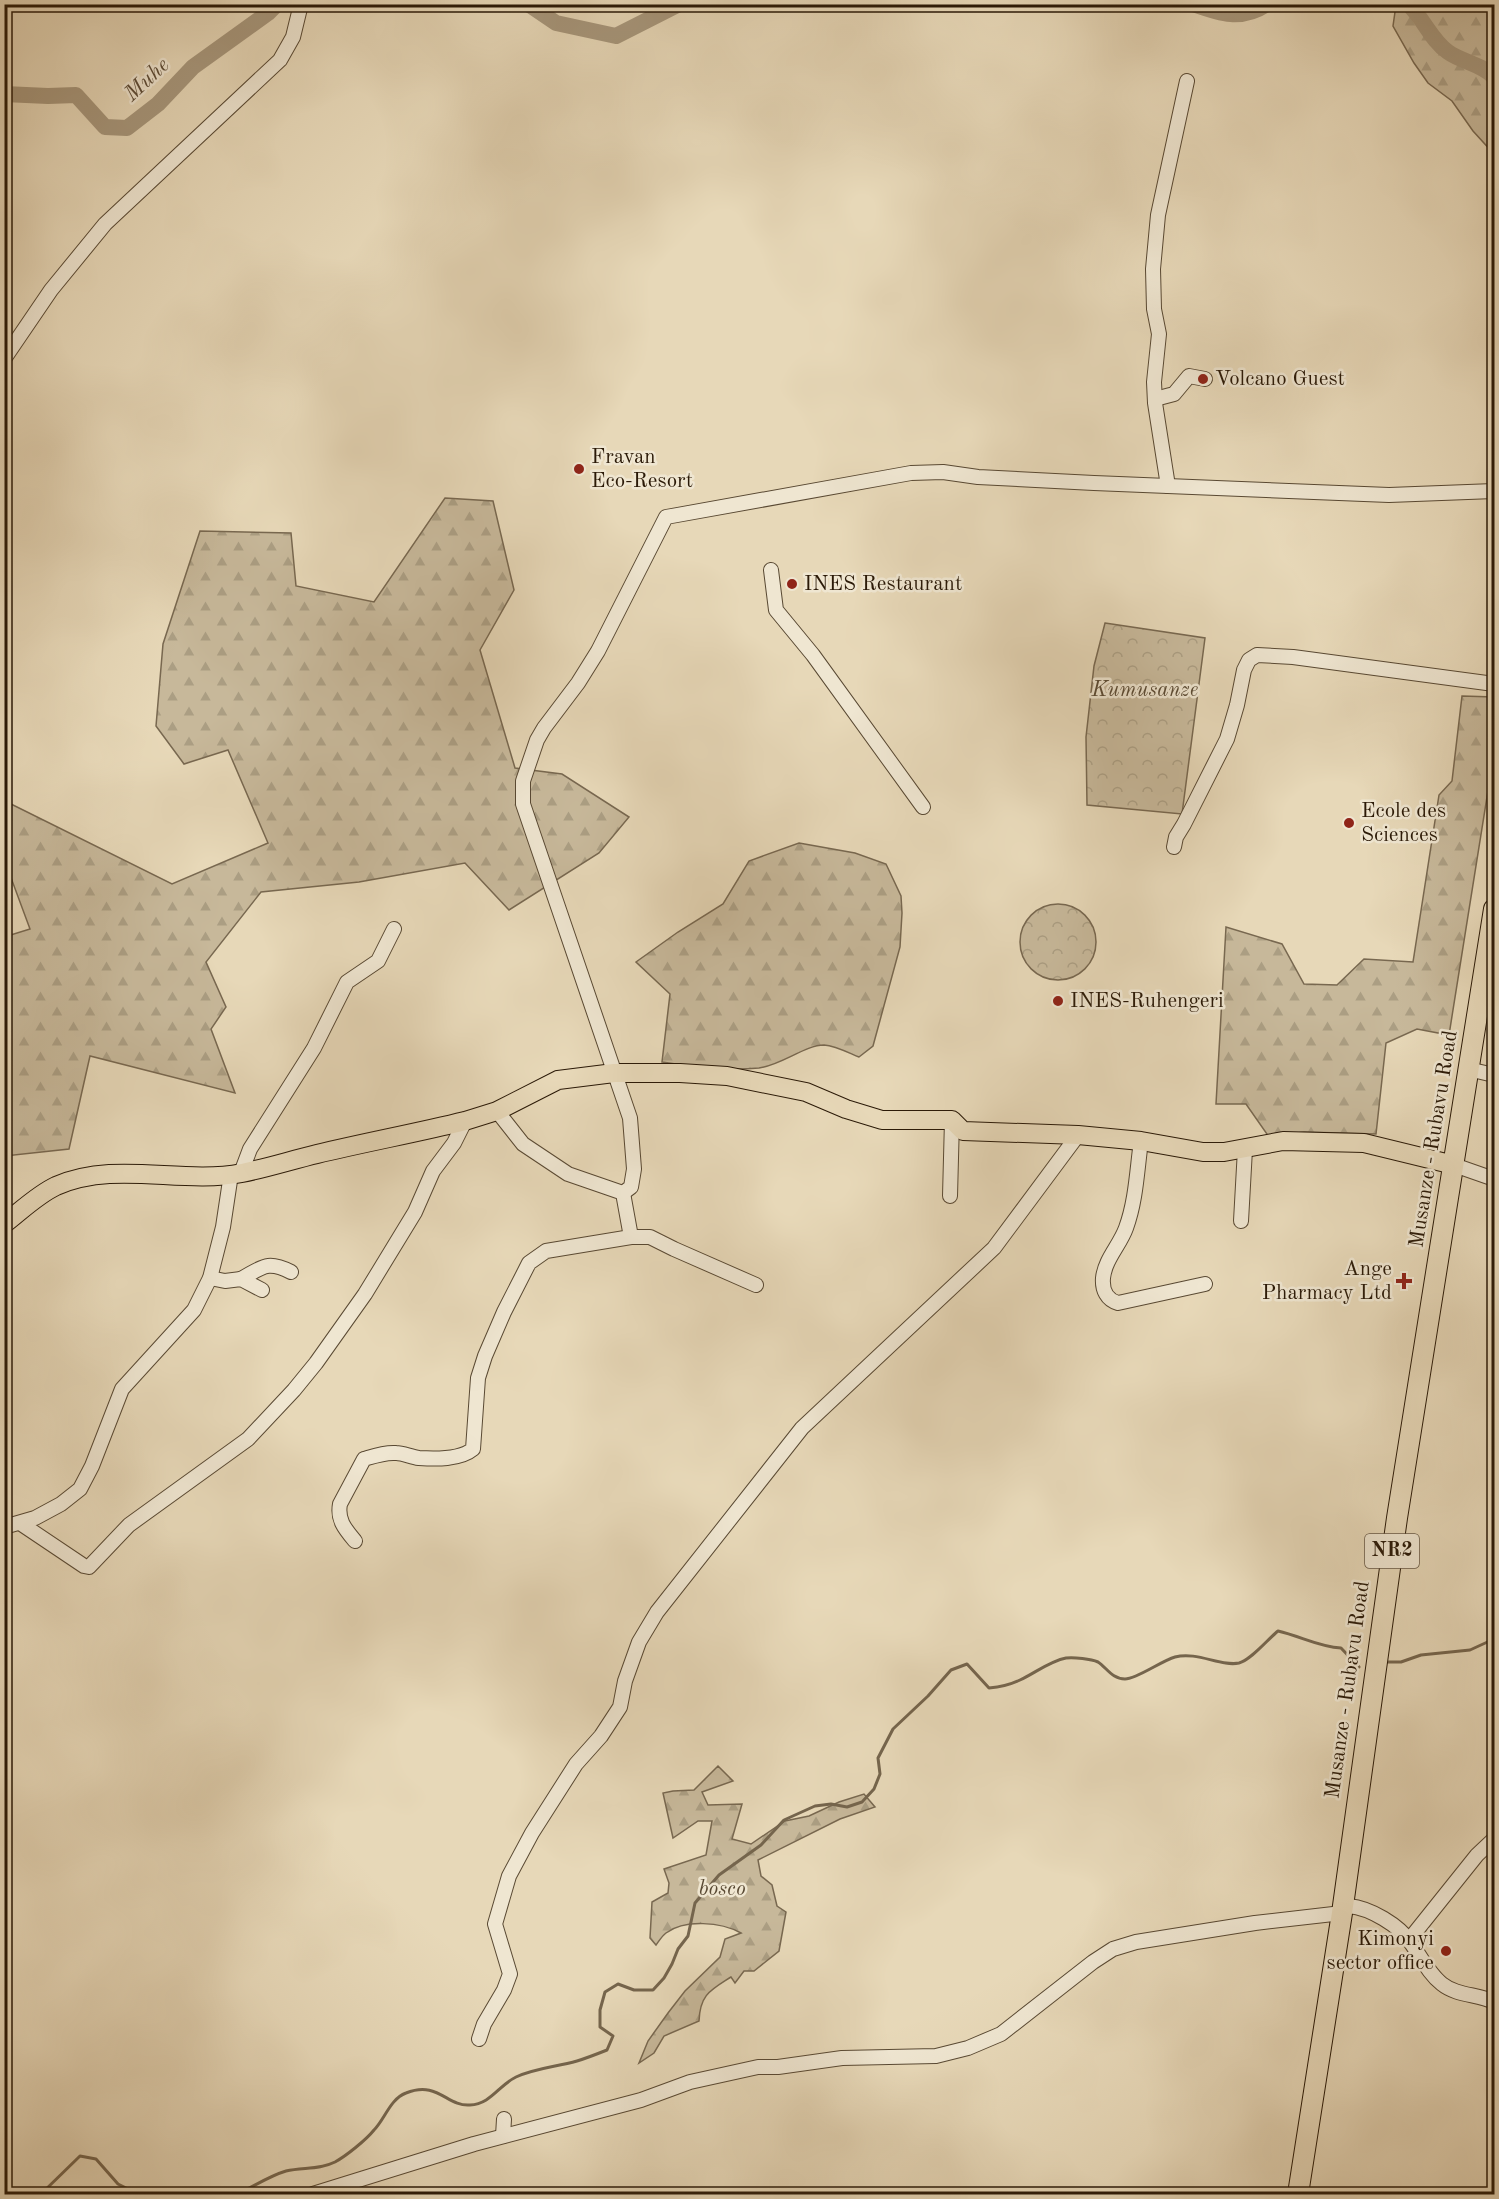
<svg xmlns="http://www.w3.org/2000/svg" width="1499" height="2199" font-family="'Old Standard TT',serif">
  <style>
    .forest { fill: url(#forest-firs); stroke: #786850; stroke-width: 1.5 }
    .park { fill: url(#park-crowns); stroke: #786850; stroke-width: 1.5 }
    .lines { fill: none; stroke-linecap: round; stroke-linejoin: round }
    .stream { stroke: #75654d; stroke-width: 3 }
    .river { stroke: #a7977c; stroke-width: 16 }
    .minor-casing { stroke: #594933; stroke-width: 16 }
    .major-casing { stroke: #2a1907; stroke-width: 20 }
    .highway-casing { stroke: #2a1907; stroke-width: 22 }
    .minor { stroke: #efe6d1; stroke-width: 14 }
    .major { stroke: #e7d8b8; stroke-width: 18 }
    .highway { stroke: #e7d8b8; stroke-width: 20 }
    .poi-dot { fill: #8f2418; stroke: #efe6d1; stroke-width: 2 }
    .labels { text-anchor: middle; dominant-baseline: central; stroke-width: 5; stroke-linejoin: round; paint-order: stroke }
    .shield { fill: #efe6d1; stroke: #655644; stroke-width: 1.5 }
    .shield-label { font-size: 20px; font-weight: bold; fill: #2a1907 }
    .poi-label { font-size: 21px; fill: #2a1907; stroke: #efe6d1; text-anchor: start }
    .park-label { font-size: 21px; font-style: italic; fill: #594933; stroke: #efe6d1 }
    .street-label { font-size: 21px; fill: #2a1907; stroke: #efe6d1 }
    .water-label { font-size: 22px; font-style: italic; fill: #5c4b36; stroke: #efe6d1 }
  </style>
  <defs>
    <pattern id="forest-firs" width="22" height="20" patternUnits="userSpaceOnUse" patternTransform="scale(1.5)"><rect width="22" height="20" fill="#c7b89a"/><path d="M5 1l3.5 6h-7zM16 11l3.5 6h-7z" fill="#ab9e83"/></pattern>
    <pattern id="park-crowns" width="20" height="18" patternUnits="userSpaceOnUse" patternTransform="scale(1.5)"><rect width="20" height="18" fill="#c7b89a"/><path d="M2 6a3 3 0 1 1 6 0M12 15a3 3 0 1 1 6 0" fill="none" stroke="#ab9e83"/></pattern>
  </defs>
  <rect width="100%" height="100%" fill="#e7d8b8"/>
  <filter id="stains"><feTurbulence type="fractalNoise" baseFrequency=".00333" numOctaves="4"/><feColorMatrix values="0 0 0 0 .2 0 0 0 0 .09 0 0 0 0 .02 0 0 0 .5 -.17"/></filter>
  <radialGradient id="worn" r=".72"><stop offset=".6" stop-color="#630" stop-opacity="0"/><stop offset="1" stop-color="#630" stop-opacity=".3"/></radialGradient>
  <g class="forest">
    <path d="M1396,5H1494V154L1473,131L1452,101L1428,83L1414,63L1393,26Z"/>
    <path d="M445,498L493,501L514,590L480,650L515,768L562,774L629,817L599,853L509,910L465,863L359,882L261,892L206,962L226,1007L211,1029L235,1093L90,1056L69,1149L5,1156L4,937L30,929L10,875L5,876V801L172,884L268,843L228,750L184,764L156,726L163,644L200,531L291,533L296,586L374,602Z"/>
    <path d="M1462,696L1494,697V753L1449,1035L1417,1029L1386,1043L1376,1134L1304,1132L1269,1137L1246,1104H1216L1226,927L1282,944L1304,984L1337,985L1364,959L1413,962L1439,795L1452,781Z"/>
    <path d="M799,843L855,853L886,864L901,896L902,913L900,947L873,1046L859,1057C849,1053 836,1046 824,1045C805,1045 782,1065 759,1068C726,1071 695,1067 662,1062L670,994L636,962L678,932L723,904L749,861Z"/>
    <path d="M718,1766L733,1781L702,1792L708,1805L742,1804L732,1839L751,1844L785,1821L809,1816L839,1802L864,1794L875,1807L840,1819L758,1860L761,1876L772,1885L777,1906L786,1912L779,1951L754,1971H744L735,1983L731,1977C711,1990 700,1994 699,2021L664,2036L654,2053L639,2063L648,2041L668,2013L685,1991L720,1957L725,1939L741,1933C721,1922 685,1919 666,1933C662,1936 659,1941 656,1945L650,1938L652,1902L668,1893L669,1883L664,1869L706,1855L712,1821H698L673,1838L663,1793L673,1791L694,1790Z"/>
  </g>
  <g class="park">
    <path d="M1105,623L1205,638L1182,814L1087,805L1086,737L1094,666Z"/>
    <circle cx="1058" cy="942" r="38"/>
  </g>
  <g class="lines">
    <g class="stream">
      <path d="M1384,1662H1401L1421,1655L1470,1650L1494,1639"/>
      <path d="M41,2194L80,2156L96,2159L118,2184L138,2194"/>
      <path d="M237,2194C253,2187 269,2176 286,2171C303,2167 319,2170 335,2162C346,2156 366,2140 374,2130C385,2119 390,2099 406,2093C438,2080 447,2107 470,2105C491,2104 499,2085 516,2077C536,2068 556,2067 577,2061C587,2058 597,2054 607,2050L613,2036L600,2027V2010L605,1992L618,1984L634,1990H653L664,1978L672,1964L678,1949L688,1936L695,1903L719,1875L761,1845L784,1820L815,1806L831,1804L847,1807L862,1802L874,1789L880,1774L878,1758L893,1729L928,1696L951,1670L967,1664L989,1688C1000,1687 1010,1685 1020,1680C1035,1673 1050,1661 1066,1658C1074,1657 1091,1659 1098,1662C1107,1668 1112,1679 1125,1679C1137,1679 1161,1661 1175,1657C1197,1651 1221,1667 1239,1663C1251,1660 1268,1639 1278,1631C1300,1636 1319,1647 1341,1648L1359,1667"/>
    </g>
    <g class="river">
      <path d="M528,4L556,23L616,36L679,4"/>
      <path d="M1193,4C1221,14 1241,21 1267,4"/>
      <path d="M1408,4C1424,19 1431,40 1448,52C1462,62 1482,64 1494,77"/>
      <path d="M4,94L48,96L76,95L105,127L127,128L158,104L193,67L268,13L277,4"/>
    </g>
    <g class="minor-casing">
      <g id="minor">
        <path d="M4,359L51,290L105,224L280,60L293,37L301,4"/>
        <path d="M1155,399L1174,394L1189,376L1205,379"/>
        <path d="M1168,486L1155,403L1154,382L1159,334L1154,309L1153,269L1158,215L1187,81"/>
        <path d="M771,570L776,610L813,655L923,807"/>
        <path d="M1174,847L1176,837L1184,824L1227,739L1237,705L1244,670L1249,660L1257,655L1293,657L1494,684"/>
        <path d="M1468,1069L1494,1075"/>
        <path d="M497,1111L523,1144L568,1174L623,1193L631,1237H650L674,1249L756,1285"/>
        <path d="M1141,1141C1137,1170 1136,1201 1126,1228C1120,1245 1105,1259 1103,1278C1102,1290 1107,1300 1118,1303L1205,1284"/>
        <path d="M1454,1165L1494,1179"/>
        <path d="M241,1173L250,1149L314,1048L347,982L378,961L394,929"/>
        <path d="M623,1193L631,1187L634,1169L630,1118L523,804V781L537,740L544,728L578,683L598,651L666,517L911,473L943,472L978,477L1094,483L1389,495L1494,491"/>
        <path d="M950,1196L952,1120"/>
        <path d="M1241,1221L1245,1149"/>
        <path d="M210,1278L225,1281L241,1279L262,1290"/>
        <path d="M241,1279C263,1267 267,1260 291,1272"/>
        <path d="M20,1523L84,1566L89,1567L129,1525L248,1439L294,1390L316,1363L365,1294L415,1212L433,1171L454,1143L465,1121"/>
        <path d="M4,1527L35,1518L61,1504L80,1489L92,1466L122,1389L194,1310L210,1278L223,1227L231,1174"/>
        <path d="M355,1541C345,1529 337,1520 340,1504L364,1459C374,1456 385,1452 396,1453C403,1453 411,1457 419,1458C435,1459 460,1460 473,1449L478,1378L485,1356L504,1312L529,1263L546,1251L631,1237"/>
        <path d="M1409,1940L1477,1855L1494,1839"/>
        <path d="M479,2039L484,2024L504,1990L510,1974L495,1924L509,1876L532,1833L576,1764L601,1736L620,1707L625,1681L639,1642L657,1612L802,1428L994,1248L1078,1135"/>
        <path d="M503,2136L504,2119"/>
        <path d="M313,2194L474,2144L641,2100L690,2082L758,2067H778L842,2058L936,2056L968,2048L1001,2034L1093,1962L1113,1949L1136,1942L1255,1923L1342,1913L1349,1906C1370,1908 1399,1925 1411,1943C1421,1957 1429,1974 1442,1984C1457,1996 1478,1994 1494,2002"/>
      </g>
    </g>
    <g class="major-casing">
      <path id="major" d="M4,1224C21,1211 37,1195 56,1186C116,1160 181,1185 242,1173C267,1168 292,1160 317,1154C367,1142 416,1133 465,1121L497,1111L558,1080L614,1073H680L727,1076L806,1092L846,1109L882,1120H952L963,1131L1078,1135L1141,1141L1203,1152H1224L1283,1141L1364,1143L1454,1165"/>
    </g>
    <g class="highway-casing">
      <path id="highway" d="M1298,2194L1342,1913L1397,1518L1494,909"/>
    </g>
    <use href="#minor" class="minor"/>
    <use href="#major" class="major"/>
    <use href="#highway" class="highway"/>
  </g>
  <g class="poi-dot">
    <circle cx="1203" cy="379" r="6"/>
    <circle cx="579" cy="469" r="6"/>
    <circle cx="792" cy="584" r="6"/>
    <circle cx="1349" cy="823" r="6"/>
    <circle cx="1058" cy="1001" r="6"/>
    <path d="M1401 1272h6v6h6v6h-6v6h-6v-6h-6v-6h6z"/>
    <circle cx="1446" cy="1951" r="6"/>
  </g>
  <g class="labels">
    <rect class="shield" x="1365" y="1534" width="54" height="34" rx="4.5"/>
    <g class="shield-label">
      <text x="1392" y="1551">NR2</text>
    </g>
    <g class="poi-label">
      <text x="1215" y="379">Volcano Guest</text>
      <text x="591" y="457">Fravan<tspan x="591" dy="24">Eco-Resort</tspan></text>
      <text x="804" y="584">INES Restaurant</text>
      <text x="1361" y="811">Ecole des<tspan x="1361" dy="24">Sciences</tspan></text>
      <text x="1070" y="1001">INES-Ruhengeri</text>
      <text x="1392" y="1269" text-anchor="end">Ange<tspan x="1392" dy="24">Pharmacy Ltd</tspan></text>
      <text x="1434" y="1939" text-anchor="end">Kimonyi<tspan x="1434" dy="24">sector office</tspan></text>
    </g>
    <g class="park-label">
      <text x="1145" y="690">Kumusanze</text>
      <text x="722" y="1889">bosco</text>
    </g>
    <g class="street-label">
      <text transform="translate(1434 1139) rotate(-81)">Musanze - Rubavu Road</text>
      <text transform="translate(1348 1690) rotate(-82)">Musanze - Rubavu Road</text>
    </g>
    <g class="water-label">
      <text transform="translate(147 80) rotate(-43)">Muhe</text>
    </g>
  </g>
  <rect width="1499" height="2199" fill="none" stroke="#e7d8b8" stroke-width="24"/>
  <rect x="6" y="6" width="1487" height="2187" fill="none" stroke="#2a1907" stroke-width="3"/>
  <rect x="12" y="12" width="1475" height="2175" fill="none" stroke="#2a1907" stroke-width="1.5"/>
  <rect width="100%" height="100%" filter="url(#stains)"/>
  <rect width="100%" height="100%" fill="url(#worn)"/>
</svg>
